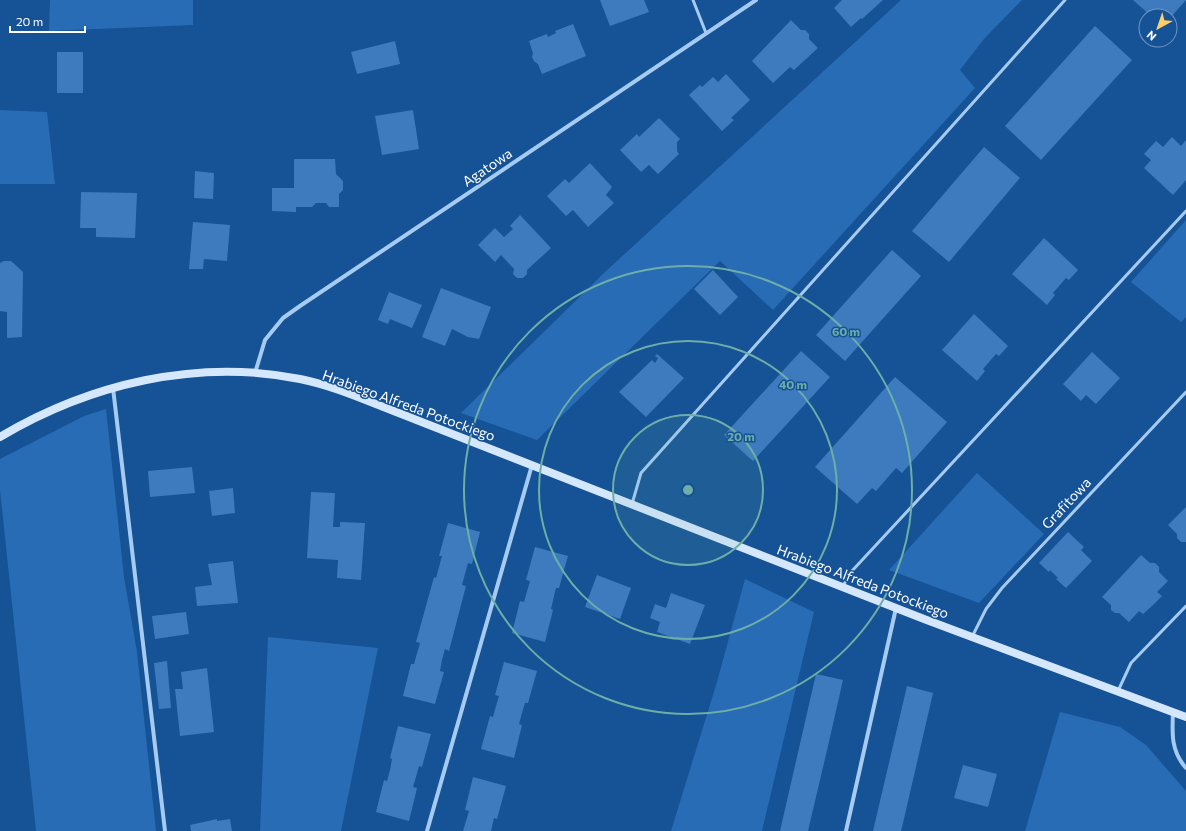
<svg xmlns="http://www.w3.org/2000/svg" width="1186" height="831" font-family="Commissioner,sans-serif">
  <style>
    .green { fill: #286cb5 }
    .building { fill: #3d7bbe }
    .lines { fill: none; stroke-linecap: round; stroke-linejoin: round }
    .lane { stroke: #a6cbf2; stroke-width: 3 }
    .street { stroke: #a6cbf2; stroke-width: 4 }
    .secondary { stroke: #d5e7fc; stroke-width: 8 }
    .ring { fill: none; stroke: #6fada8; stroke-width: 2 }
    .labels { text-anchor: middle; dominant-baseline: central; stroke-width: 3; stroke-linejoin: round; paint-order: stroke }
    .street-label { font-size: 14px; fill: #fff; stroke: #155296 }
    .centre { fill: #6fada8; stroke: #155296; stroke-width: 2 }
    .ring-label { font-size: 12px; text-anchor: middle; font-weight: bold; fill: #6fada8; stroke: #155296; stroke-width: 3; stroke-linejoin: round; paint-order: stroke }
  </style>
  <rect width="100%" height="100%" fill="#155296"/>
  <g class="green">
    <path d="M50,0H193V25L49,31Z"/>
    <path d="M901,0H1022L984,39L960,70L975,88L773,310L720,261L537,440L461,413L605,272Z"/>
    <path d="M0,110L47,112L55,184H0Z"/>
    <path d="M1186,220V317L1181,322L1131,282Z"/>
    <path d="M106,409L124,577L137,652L156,831H36L0,490V459L84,416Z"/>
    <path d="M977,473L1044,534L979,603L889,570Z"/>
    <path d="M745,579L814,612L762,831H671L717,682Z"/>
    <path d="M268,637L378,648L341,831H260Z"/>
    <path d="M1060,712L1120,727L1146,745L1186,791V831H1025Z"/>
  </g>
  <g class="building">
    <path d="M600,0H644L649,12L610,26Z"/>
    <path d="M842,0H883L862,19L861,18L851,27L834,8Z"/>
    <path d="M1133,0H1186L1170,18V16H1151Z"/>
    <path d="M791,20L801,30H805L809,34V39L818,48L794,70L790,67L773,83L752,61Z"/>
    <path d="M573,24L586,56L542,74L538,64L534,61L532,57L533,53L529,41L547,34L548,37L556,33L555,31Z"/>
    <path d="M1095,26L1132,60L1041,160L1005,126Z"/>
    <path d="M395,41L400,64L357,74L351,52Z"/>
    <rect x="57" y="52" width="26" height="41"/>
    <path d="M726,74L750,100L731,118L734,120L722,131L689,95L700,85L702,87L713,77L718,82Z"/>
    <path d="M413,110L419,149L382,155L375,116Z"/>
    <path d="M659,118L680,139L677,142V151L679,154L658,174L649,165L641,172L620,150L637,134L639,137Z"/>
    <path d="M1172,137L1181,146L1186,140V180L1173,195L1144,168L1151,160L1144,154L1156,141L1163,147Z"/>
    <path d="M984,147L1020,178L949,262L912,231Z"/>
    <path d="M294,159H335L336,174L343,181V190L339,194V207H329L326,203H316L312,207H296V212L272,211V188H294Z"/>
    <path d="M590,163L612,187L606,195L614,203L588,227L573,210L566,216L547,196L565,179L569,183Z"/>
    <path d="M195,171L214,173L213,199L194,198Z"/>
    <path d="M81,192L137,193L135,238L96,237V228H80Z"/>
    <path d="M520,215L551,248L527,270V274L523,278H517L513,274L514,269L501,255L495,262L478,245L495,228L504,237L513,229L510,226Z"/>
    <path d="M193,222L230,225L227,261L204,259L203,269H189Z"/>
    <path d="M1044,238L1078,270L1069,280L1066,278L1053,293L1055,295L1047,305L1012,274Z"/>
    <path d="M892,250L921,276L845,361L816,335Z"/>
    <path d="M4,261H11L23,272L22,337L7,338V312L0,311V263Z"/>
    <path d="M713,270L738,297L720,315L694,289Z"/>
    <path d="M441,288L491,307L479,339L468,337L452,329L445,346L422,337Z"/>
    <path d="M389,292L422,305L412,328L390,319L388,324L378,320Z"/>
    <path d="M974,314L1008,346L999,356L996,354L983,369L985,371L977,381L942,350Z"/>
    <path d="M801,351L830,377L753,461L724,435Z"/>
    <path d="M1092,352L1120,378L1096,404L1086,395L1081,401L1063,384Z"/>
    <path d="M657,354L684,378L646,417L619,392L652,360L655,363L658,358L655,356Z"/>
    <path d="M895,377L947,422L902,473L896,468L876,491L872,488L857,504L815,467Z"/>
    <path d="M192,467L195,493L150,497L148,471Z"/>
    <path d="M233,488L235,513L212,516L209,491Z"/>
    <path d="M311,492L335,493L333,527H340V522L365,523L361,580L337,578L338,560L307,558Z"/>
    <path d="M1186,507V542H1181L1177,538V534L1168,525Z"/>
    <path d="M448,523L480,532L472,564L468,563L462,585L466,586L449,651L445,649L442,660L440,671L444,672L435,704L403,696L411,664H414L420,643L416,642L434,577L436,578L442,556H439Z"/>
    <path d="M1068,532L1084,547L1081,550L1092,561L1066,588L1056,579L1058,578L1050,570L1049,572L1039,563Z"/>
    <path d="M535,547L568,556L559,588H556L551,609L553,610L545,642L512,633L520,601L524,602L530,581L526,580Z"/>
    <path d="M1141,555L1150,563H1155L1159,567V572L1168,581L1157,592L1162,596L1153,605L1143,614L1139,611L1129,622L1119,613H1115L1111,610V605L1102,597Z"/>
    <path d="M233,561L238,603L197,606L195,587L212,585L208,564Z"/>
    <path d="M597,575L631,588L620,619L585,607Z"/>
    <path d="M671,593L705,605L690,644L657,632L660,622L650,618L655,604L666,608Z"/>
    <path d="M186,612L189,634L155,639L152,616Z"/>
    <path d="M167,661L171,708L159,709L154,663Z"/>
    <path d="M504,662L537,671L528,703H525L522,713L519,724L522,725L514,758L481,749L490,716L493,717L496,706L499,696L495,695Z"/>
    <path d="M207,668L214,732L180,736L175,689H183L181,672Z"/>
    <path d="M816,674L843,680L828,746L808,831H780Z"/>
    <path d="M907,686L933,693L903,823L901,831H873Z"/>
    <path d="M398,726L431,734L422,767L419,766L416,777L413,787L417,788L409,821L376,812L384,780L387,781L390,770L392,759L390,758Z"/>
    <path d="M963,765L997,774L988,807L954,798Z"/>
    <path d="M473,777L506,786L497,819L494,818L491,831H463L469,811L465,810Z"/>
    <path d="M217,819V821L230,819L232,831H191L190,825Z"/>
  </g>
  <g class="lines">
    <g class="lane">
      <path d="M693,0L706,33"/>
      <path d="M632,504L641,473L1065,0"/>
      <path d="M843,586L851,572L1186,211"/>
      <path d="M972,637L986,609L1002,588L1186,392"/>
      <path d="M1118,691L1131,663L1186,606"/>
    </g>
    <g class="street">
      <path d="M255,373L265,340L283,318L300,306L756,0"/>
      <path d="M113,388L165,831"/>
      <path d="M1173,712C1172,734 1171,751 1186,768"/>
      <path d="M427,831L532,465"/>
      <path d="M846,831L896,608"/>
    </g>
    <path class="secondary" d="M0,437C89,384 197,358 300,379C330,385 358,397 386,408L924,619L1186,717"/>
  </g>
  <circle cx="688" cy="490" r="75" fill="#6fada8" fill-opacity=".12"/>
  <g class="ring">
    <circle cx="688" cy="490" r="75"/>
    <circle cx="688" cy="490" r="149"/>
    <circle cx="688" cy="490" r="224"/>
  </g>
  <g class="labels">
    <g class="street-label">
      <text transform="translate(487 167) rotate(-34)">Agatowa</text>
      <text transform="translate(409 405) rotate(20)">Hrabiego Alfreda Potockiego</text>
      <text transform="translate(1066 503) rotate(-47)">Grafitowa</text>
      <text transform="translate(863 581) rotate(21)">Hrabiego Alfreda Potockiego</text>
    </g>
  </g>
  <circle cx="688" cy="490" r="6" class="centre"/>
  <g class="ring-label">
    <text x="846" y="336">60 m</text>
    <text x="793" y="389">40 m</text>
    <text x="741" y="441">20 m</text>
  </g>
  <g transform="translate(1158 28) rotate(220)"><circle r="19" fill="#155296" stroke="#7397c0"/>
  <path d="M0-3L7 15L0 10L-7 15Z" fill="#ffce67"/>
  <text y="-6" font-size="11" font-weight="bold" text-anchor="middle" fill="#ffffff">N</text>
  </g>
  <path d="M10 26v6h75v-6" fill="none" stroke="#ffffff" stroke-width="2"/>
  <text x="16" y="26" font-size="12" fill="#ffffff" stroke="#155296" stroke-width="3" paint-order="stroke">20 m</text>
</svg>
